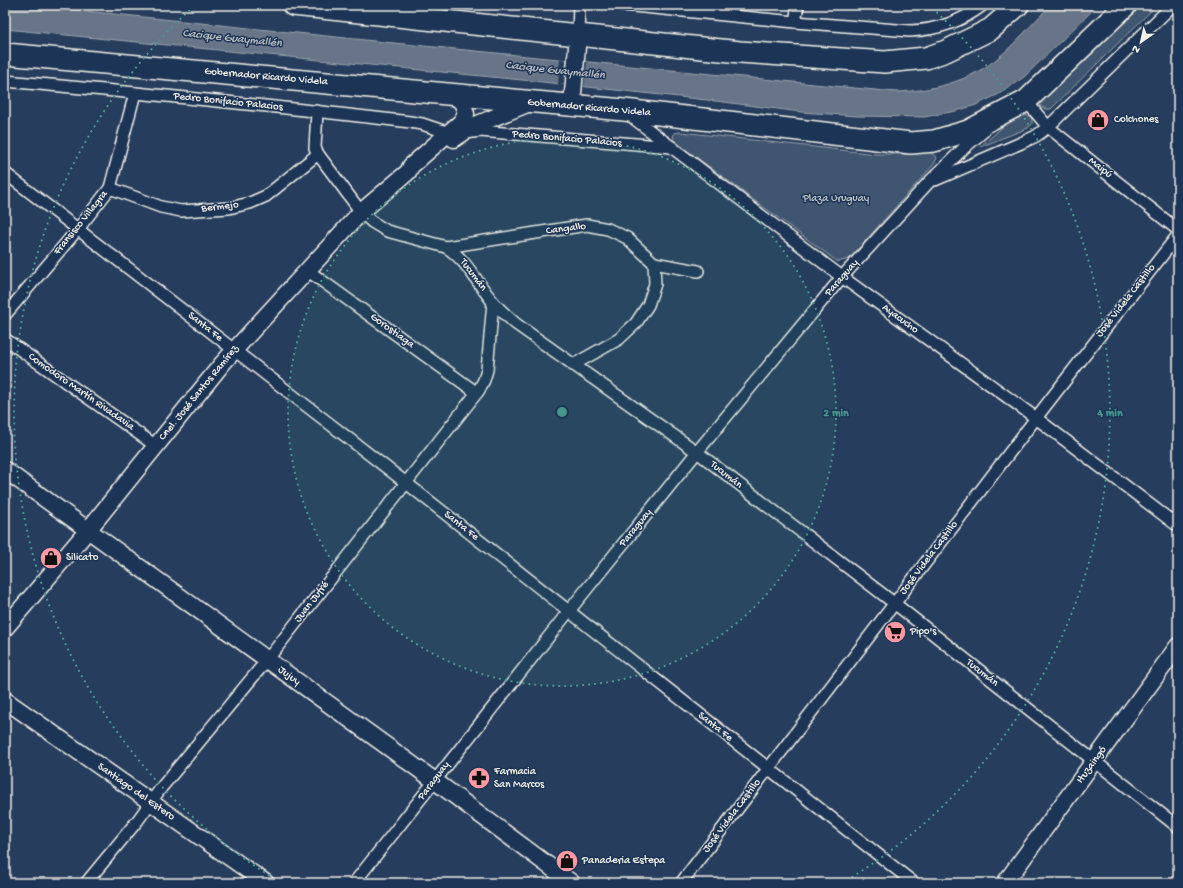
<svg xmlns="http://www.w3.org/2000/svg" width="1183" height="888" font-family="'Gochi Hand',sans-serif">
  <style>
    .green { fill: #40546f; stroke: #9aa2ac }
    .water { fill: #677588; stroke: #9fa7ae }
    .pier { fill: #263d5d }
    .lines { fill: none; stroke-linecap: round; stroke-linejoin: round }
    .street-casing { stroke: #f4f1e8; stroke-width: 14 }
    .secondary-casing { stroke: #f4f1e8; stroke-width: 19 }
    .highway-casing { stroke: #f4f1e8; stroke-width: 24 }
    .street { stroke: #1d3557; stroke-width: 11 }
    .secondary { stroke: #1d3557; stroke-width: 16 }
    .highway { stroke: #1d3557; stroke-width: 21 }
    .ring { fill: none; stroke: #48958c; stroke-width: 2; stroke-dasharray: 2 4 }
    .labels { text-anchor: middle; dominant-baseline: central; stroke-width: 3; stroke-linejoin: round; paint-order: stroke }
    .street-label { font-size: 11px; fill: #f4f1e8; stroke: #1d3557 }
    .poi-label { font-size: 11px; fill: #f4f1e8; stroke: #1d3557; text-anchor: start }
    .park-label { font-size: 11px; fill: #bec2c4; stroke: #1d3557 }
    .water-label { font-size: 12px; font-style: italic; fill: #bcbfc2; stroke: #1d3557 }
    .centre { fill: #48958c; stroke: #1d3557; stroke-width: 2 }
    .ring-label { font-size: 12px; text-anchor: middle; font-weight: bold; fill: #48958c; stroke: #1d3557; stroke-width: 3; stroke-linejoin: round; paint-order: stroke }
  </style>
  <rect width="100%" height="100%" fill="#263d5d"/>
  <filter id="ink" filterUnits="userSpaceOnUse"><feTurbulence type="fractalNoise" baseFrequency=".025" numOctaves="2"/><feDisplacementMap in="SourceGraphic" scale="8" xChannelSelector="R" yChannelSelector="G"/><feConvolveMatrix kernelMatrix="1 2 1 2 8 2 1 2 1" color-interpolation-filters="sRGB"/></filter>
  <g filter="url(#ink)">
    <g class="green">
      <path d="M1135,5H1157L1051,109H1045L1038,104Z"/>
      <path d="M1016,115C1023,115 1028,114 1032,119V124L1028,128L980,147Z"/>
      <path d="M681,132L876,154H907L929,152L937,157L935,163L849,259L838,262L673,140L674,133Z"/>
    </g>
    <path class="water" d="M5,5H27L394,43L896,92C930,91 967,82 994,61C1015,45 1032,23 1051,5H1098L1024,77L999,94L976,105L956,111L924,117L857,116L801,112L716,101L542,82L5,29Z"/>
    <path class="pier" d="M560,59L587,62L584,87L558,84Z"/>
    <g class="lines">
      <g class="street-casing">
        <g id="street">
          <path d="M623,5L795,22L910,31C937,30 961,22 983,5"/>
          <path d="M795,22L798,5"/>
          <path d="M578,35L579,5"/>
          <path d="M5,81C140,93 275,106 410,122L422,124L449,133"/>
          <path d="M1026,101L1048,127L1178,230"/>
          <path d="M317,111L315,148L318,154L361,212L372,222L387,231L446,247C467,260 477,283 493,302C500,310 508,317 516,324L697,452L894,603L1178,827"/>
          <path d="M628,114L842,277L1036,418L1178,526"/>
          <path d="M466,133L480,131L672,147"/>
          <path d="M5,173L405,482L914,883"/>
          <path d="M935,180L1021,143L1036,136L1048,127L1173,5"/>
          <path d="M110,188L161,207L181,211L229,208L250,203L266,196L318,154"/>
          <path d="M446,247L587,225L608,229L627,238L654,263L655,284L648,305L636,323L619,339L573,365"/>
          <path d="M654,263L698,271"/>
          <path d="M307,270L477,393"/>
          <path d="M5,315L78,229L110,188L135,93"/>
          <path d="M5,339L156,446"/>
          <path d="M86,883L138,820L161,788L267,660L479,390L484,380L487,370L493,302"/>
          <path d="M354,883L569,611L697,452L842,277L929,182L964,148L984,131"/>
          <path d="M681,883L1036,418L1178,235"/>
        </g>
      </g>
      <g class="secondary-casing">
        <g id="secondary">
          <path d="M572,105L578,35"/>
          <path d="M454,139L473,126L532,102"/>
          <path d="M5,470L435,781L572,883"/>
          <path d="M5,628L89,529L222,364L249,334L361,212L408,172L411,166L461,122L466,114L463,104L455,95"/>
          <path d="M5,700L266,883"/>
          <path d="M1005,883L1178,646"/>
        </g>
      </g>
      <g class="highway-casing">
        <g id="highway">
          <path d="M293,5L740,52L885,62L926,58L946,51L977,36L991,29L1018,5"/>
          <path d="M5,54L624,110L911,143L934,141L968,131L1026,101L1126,5"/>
        </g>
      </g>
      <use href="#street" class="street"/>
      <use href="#secondary" class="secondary"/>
      <use href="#highway" class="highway"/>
    </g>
  </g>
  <circle cx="562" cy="412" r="274" fill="#48958c" fill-opacity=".12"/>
  <g class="ring">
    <circle cx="562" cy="412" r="274"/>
    <path d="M280 882A548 548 0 0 1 192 8M932 8A548 548 0 0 1 844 882"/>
  </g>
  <defs>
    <g id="shop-disc" transform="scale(1.15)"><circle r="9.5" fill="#ff9aa2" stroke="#1d3557"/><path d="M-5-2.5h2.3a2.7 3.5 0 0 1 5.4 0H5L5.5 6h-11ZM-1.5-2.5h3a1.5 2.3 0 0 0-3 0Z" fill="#111"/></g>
    <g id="supermarket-disc" transform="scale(1.15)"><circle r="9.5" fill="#ff9aa2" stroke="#1d3557"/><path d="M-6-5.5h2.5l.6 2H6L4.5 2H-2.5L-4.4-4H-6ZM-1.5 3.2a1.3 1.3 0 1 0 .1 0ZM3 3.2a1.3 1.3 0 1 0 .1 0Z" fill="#111"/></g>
    <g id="pharmacy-disc" transform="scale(1.15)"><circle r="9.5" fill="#ff9aa2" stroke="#1d3557"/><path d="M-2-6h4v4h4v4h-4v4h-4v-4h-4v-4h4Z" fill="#111"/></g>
  </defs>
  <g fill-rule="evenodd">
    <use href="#shop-disc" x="1098" y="120"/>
    <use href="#shop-disc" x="51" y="558"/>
    <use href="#supermarket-disc" x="895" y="632"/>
    <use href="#pharmacy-disc" x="479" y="778"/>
    <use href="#shop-disc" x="567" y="861"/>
  </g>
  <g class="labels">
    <g class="street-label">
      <text transform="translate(266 77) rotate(5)">Gobernador Ricardo Videla</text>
      <text transform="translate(228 102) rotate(6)">Pedro Bonifacio Palacios</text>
      <text transform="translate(589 108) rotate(5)">Gobernador Ricardo Videla</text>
      <text transform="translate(567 139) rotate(5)">Pedro Bonifacio Palacios</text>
      <text transform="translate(1100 168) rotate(38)">Maipú</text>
      <text transform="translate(220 207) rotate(-7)">Bermejo</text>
      <text transform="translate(81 223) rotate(-51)">Fransisco Villagra</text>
      <text transform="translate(566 229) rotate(-7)">Cangallo</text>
      <text transform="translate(473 275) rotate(53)">Tucumán</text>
      <text transform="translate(842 278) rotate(-49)">Paraguay</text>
      <text transform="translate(1126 301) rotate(-52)">José Videla Castillo</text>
      <text transform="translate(900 319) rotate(36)">Ayacucho</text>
      <text transform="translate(205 327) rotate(38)">Santa Fe</text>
      <text transform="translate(392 331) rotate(36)">Gorostiaga</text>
      <text transform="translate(81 392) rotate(35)">Comodoro Martín Rivadavia</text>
      <text transform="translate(199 393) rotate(-51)">Cnel. José Santos Ramírez</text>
      <text transform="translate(726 475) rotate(38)">Tucumán</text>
      <text transform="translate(461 526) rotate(38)">Santa Fe</text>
      <text transform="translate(636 528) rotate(-51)">Paraguay</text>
      <text transform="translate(929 558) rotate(-53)">José Videla Castillo</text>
      <text transform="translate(312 602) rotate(-52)">Juan Jufré</text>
      <text transform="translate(982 673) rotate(38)">Tucumán</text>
      <text transform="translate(289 676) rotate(36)">Jujuy</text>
      <text transform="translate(715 727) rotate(38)">Santa Fe</text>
      <text transform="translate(1092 765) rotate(-54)">Ituzaingó</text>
      <text transform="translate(434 781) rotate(-53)">Paraguay</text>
      <text transform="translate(136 792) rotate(35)">Santiago del Estero</text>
      <text transform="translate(732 816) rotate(-53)">José Videla Castillo</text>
    </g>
    <g class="poi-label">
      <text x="1114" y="120">Colchones</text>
      <text x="66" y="558">Silicato</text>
      <text x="910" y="632">Pipo's</text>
      <text x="494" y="772">Farmacia<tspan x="494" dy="13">San Marcos</tspan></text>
      <text x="582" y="861">Panaderia Estepa</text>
    </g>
    <g class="park-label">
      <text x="836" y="199">Plaza Uruguay</text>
    </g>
    <g class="water-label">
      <text transform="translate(232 39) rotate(6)">Cacique Guaymallén</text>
      <text transform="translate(555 71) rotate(6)">Cacique Guaymallén</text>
    </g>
  </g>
  <circle cx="562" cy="412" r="6" class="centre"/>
  <g class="ring-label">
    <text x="836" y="416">2 min</text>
    <text x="1110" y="416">4 min</text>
  </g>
  <rect width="1183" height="888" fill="none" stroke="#1d3557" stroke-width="20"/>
  <rect x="10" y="10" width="1163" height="868" fill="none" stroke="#f4f1e8" stroke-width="1.5" filter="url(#ink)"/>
  <g transform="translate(1141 42) rotate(214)" stroke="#1d3557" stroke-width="3" paint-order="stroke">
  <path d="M0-3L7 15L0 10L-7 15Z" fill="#f4f1e8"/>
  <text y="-6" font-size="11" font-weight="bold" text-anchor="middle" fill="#f4f1e8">N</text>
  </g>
</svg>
